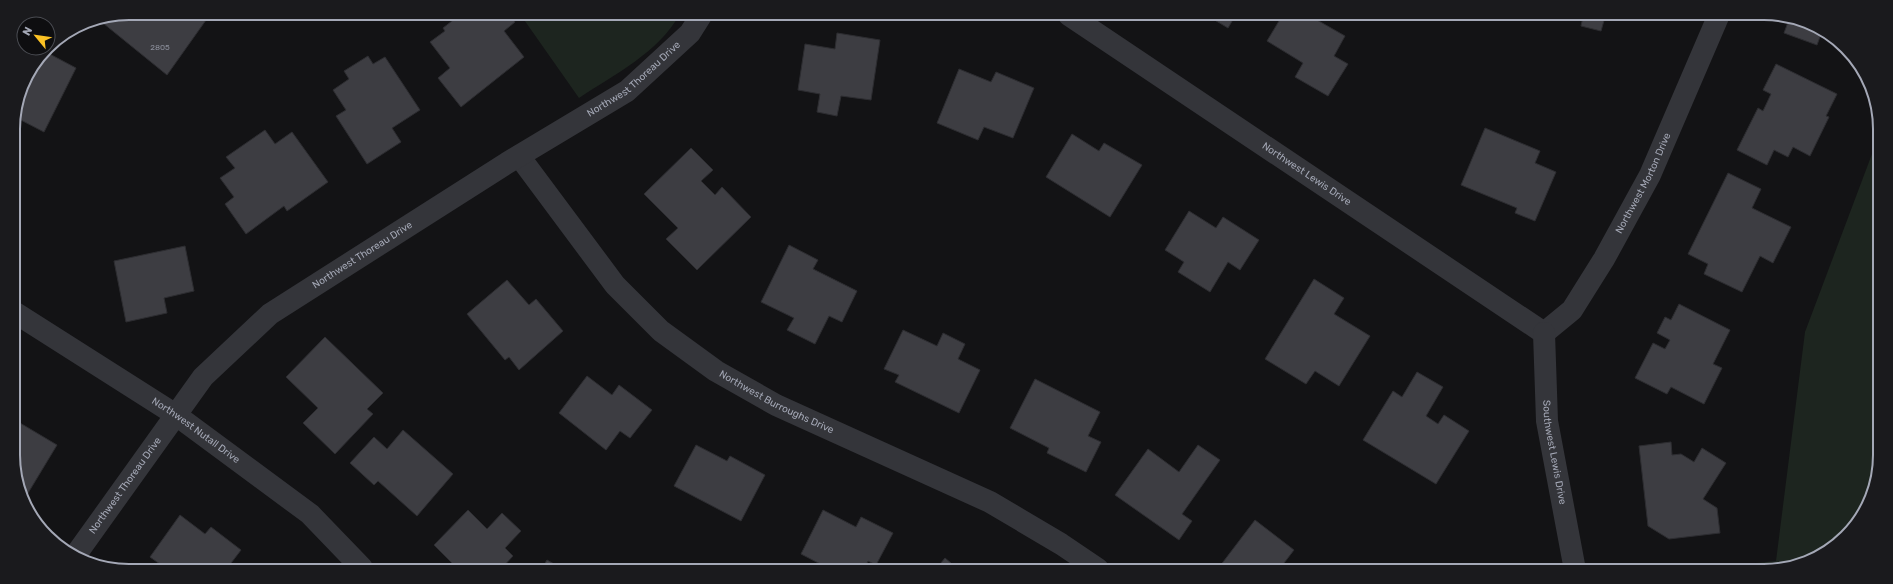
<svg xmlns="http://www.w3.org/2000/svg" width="1893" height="584" font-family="Rubik,sans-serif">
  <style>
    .green { fill: #1d251f }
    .building { fill: #3d3d42; stroke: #2d2d31 }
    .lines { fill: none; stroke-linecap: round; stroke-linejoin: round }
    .minor { stroke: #34353a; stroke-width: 22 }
    .labels { text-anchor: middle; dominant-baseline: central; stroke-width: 3; stroke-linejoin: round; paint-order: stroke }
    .number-label { font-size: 8px; fill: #8a8d99 }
    .street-label { font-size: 10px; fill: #a4a8b6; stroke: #0e0e10 }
    .rim { fill: none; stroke: #a4a8b6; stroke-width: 2 }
  </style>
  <rect width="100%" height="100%" fill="#131315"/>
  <g class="green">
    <path d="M520,14H680C658,53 615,74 579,98Z"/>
    <path d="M1878,138L1876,485L1860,520L1835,547L1772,571H1674L1776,561L1805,332Z"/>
  </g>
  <g class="building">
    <path d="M129,13H211L167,75L98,19Z"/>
    <path d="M461,14H509L515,22L504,31L524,57L461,107L438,78L450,68L430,42L445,31L443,28Z"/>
    <path d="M1208,16H1235L1228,28Z"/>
    <path d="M1282,16H1310L1345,36L1334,56L1348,64L1328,96L1295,77L1303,63L1267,41Z"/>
    <path d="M1583,17H1605L1601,31L1581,26Z"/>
    <path d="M1790,17H1794L1821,34L1817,45L1784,33Z"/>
    <path d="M837,33L880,40L871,100L841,96L837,116L817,112L820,94L798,90L805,44L835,49Z"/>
    <path d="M44,51L76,68L44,132L15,117L25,78Z"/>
    <path d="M368,56L373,64L385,57L420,110L392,128L401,142L367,164L336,116L346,110L333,90L349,79L344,71Z"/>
    <path d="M1776,64L1837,94L1826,116L1829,117L1810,156L1793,147L1788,157L1774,150L1767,165L1737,150L1758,108L1763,111L1771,94L1763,90Z"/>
    <path d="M959,69L991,82L996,72L1034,88L1013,138L984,127L978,140L937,123Z"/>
    <path d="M1485,128L1540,151L1535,163L1556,172L1535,221L1515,213L1517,208L1461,185Z"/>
    <path d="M265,130L275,144L292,132L328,182L287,211L284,206L246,234L225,204L234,197L220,178L235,168L226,157Z"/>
    <path d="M1072,134L1099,151L1104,143L1142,165L1110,217L1046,177Z"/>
    <path d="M691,148L713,170L701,181L715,195L722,187L751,217L697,270L666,239L678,228L644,194Z"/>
    <path d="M1728,173L1761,189L1752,208L1791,227L1773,263L1760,256L1742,292L1704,274L1708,264L1688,254Z"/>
    <path d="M1189,211L1216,228L1223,217L1259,240L1240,270L1228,262L1210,292L1178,272L1184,262L1165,250Z"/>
    <path d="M789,245L818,260L813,269L857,291L842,322L829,316L815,344L787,330L794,318L761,302Z"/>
    <path d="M185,246L194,291L164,298L167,313L126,322L114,261Z"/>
    <path d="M1314,279L1344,298L1334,314L1370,336L1339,386L1315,371L1306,384L1265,359Z"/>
    <path d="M507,280L529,305L536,299L563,331L519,370L509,357L505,360L467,314Z"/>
    <path d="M1679,304L1730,330L1713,364L1722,368L1704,404L1671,387L1667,394L1635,378L1653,343L1665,349L1670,340L1657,333L1665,317L1671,320Z"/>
    <path d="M903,330L937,346L943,333L965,344L958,359L980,370L959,413L895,382L899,375L884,369Z"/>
    <path d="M325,337L383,393L367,409L373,414L335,454L303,423L318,408L286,377Z"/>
    <path d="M1417,372L1443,387L1426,416L1438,424L1444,415L1469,431L1436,484L1363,440L1393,391L1402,397Z"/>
    <path d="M587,376L612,395L619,385L652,410L630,438L620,431L606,450L559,413Z"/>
    <path d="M1035,379L1100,412L1088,436L1101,442L1086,472L1047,453L1049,448L1010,428Z"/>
    <path d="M15,420L57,445L25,498L15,478Z"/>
    <path d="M403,430L453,474L417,516L378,481L374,485L350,463L374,437L387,449Z"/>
    <path d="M1671,442L1672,455L1681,454L1694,462L1702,448L1726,463L1703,499L1717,508L1720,533L1669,539L1648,526L1639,446Z"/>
    <path d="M696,445L727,461L730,456L765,475L741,521L674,486Z"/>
    <path d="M1198,445L1220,460L1182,514L1192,521L1179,540L1115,495L1148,449L1179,472Z"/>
    <path d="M468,510L487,529L502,513L521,531L505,548L513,556L502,568H457L434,545Z"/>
    <path d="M823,510L856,527L861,517L893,533L876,565L868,561L864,569H830L801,554Z"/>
    <path d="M180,515L205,534L211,527L241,550L228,567H164L150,557Z"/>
    <path d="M1255,520L1294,550L1284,563L1294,570H1217Z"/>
    <path d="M945,558L958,569H936Z"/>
    <path d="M547,560L561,568H542Z"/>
  </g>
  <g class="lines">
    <g class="minor">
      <path id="s1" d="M1069,15L1544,333"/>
      <path id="s2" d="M519,156L615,285L661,331L716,371L776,405L990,502L1061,544L1098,569"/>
      <path id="s3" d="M14,312L176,415L310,514L362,568"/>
      <path id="s4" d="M1544,333L1572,310L1604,259L1650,175L1718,17"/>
      <path id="s5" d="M1544,333L1547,421L1575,570"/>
      <path id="s6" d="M77,553L203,377L270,314L507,163L627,91L690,33L702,14"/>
    </g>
  </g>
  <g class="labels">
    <g class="number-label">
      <text x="160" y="47">2805</text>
    </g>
    <g class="street-label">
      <text stroke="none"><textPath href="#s6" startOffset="742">Northwest Thoreau Drive</textPath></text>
      <text stroke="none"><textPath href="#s1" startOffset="286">Northwest Lewis Drive</textPath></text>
      <text stroke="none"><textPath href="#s4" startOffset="182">Northwest Morton Drive</textPath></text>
      <text stroke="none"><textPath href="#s6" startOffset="418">Northwest Thoreau Drive</textPath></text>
      <text stroke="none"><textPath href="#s2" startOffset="362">Northwest Burroughs Drive</textPath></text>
      <text stroke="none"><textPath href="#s3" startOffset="217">Northwest Nutall Drive</textPath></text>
      <text stroke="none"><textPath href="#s5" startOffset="120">Southwest Lewis Drive</textPath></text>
      <text stroke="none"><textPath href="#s6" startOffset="83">Northwest Thoreau Drive</textPath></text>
    </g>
  </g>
  <path d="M0 0H1893V584H0ZM129 20H1764A109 109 0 0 1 1873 129V455A109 109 0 0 1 1764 564H129A109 109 0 0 1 20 455V129A109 109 0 0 1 129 20Z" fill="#1a1a1d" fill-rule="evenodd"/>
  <path class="rim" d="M129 20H1764A109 109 0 0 1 1873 129V455A109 109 0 0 1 1764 564H129A109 109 0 0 1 20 455V129A109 109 0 0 1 129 20Z"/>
  <g transform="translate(36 36) rotate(299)"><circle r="19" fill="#0e0e10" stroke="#4a4c52"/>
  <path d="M0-3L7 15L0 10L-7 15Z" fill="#fcc224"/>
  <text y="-6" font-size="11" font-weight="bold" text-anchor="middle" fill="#a4a8b6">N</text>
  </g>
</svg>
